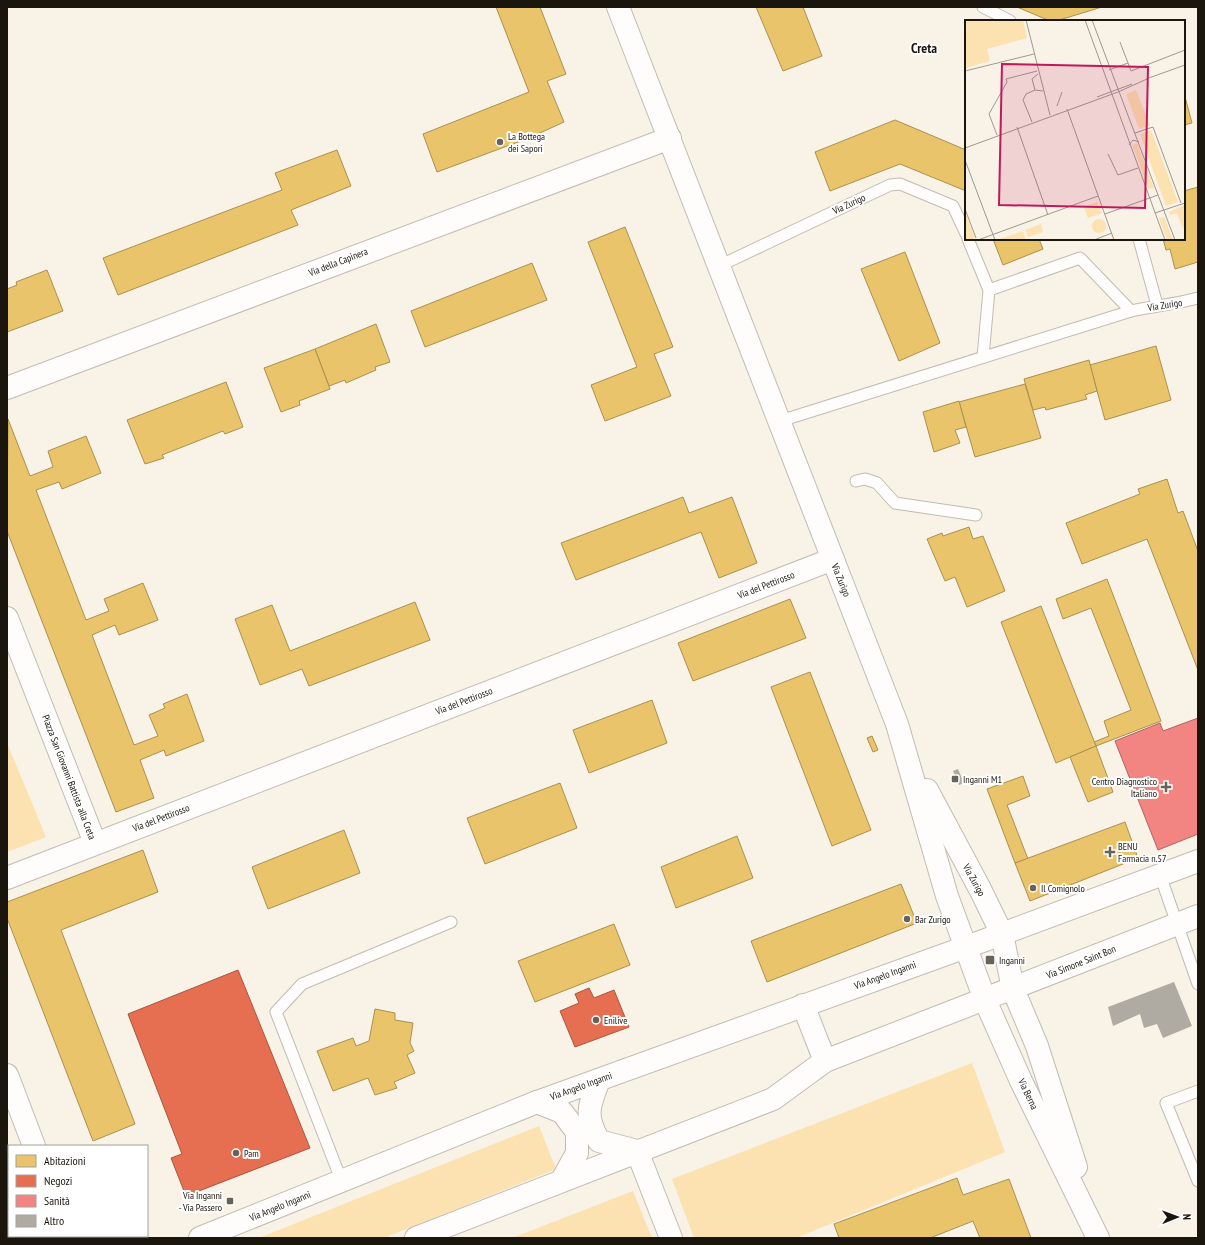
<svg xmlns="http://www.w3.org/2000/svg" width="1205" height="1245" font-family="'PT Sans Narrow',sans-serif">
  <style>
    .green { fill: #fbe2b0 }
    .homes { fill: #e9c46a; stroke: #ab904e }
    .shops { fill: #e76f51; stroke: #aa543d }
    .health { fill: #f28482; stroke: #b1635f }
    .building { fill: #b0aba2 }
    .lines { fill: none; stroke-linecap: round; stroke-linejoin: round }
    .lane-casing { stroke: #c1bcb3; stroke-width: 13 }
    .street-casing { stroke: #c1bcb3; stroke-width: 24 }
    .secondary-casing { stroke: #c1bcb3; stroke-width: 24 }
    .lane { stroke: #fefdfb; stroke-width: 11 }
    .street { stroke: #fefdfb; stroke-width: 22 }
    .secondary { stroke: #fefdfb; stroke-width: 22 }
    .poi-dot { fill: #686359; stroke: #fff; stroke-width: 1.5 }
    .labels { text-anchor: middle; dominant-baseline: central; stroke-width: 4; stroke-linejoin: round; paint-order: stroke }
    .poi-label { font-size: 10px; fill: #1a160d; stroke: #fff; text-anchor: start }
    .street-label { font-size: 10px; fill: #1a160d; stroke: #fff }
    .district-label { font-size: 14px; font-weight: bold; fill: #1a160d; stroke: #fff }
    .inset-road { fill: none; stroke: #9f9a90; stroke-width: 1 }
    .view { fill: #c2185b; fill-opacity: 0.15; stroke: #c2185b; stroke-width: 2 }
    .inset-edge { fill: none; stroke: #1a160d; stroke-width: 2 }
  </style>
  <rect width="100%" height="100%" fill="#f8f2e7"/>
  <g class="green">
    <path d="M7,743L46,837L7,852Z"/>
    <path d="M972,1063L1005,1152L796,1238H694L672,1179Z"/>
    <path d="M539,1126L556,1169L384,1238H259Z"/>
    <path d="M633,1191L652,1238H512Z"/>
  </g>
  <g class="homes">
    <path d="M496,7H540L566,74L547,81L564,122L529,138L437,172L423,134L529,92Z"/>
    <path d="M756,7H803L822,56L783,71Z"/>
    <path d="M1017,7H1102L1056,21H1050Z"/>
    <path d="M1184,93L1192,123L1184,125Z"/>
    <path d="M895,120L966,150V191L900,164L830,191L815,152Z"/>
    <path d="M337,150L351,186L291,210L298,225L118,295L103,258L282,190L275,173Z"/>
    <path d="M1198,187V262L1175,269L1170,249L1166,250L1163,239H1184V191Z"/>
    <path d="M625,227L673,347L654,354L671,396L605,421L591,385L637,367L588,242Z"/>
    <path d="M993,239H1039L1043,249L1003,265Z"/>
    <path d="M905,252L940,343L899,361L861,269Z"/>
    <path d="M532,263L547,300L425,347L411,311Z"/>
    <path d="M47,270L63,311L7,332V289L17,285L16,282Z"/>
    <path d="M376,324L390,362L375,367L376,370L346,383L345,380L329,386L315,349Z"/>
    <path d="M1156,346L1171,400L1105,420L1090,365Z"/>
    <path d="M315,349L330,389L299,401L300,405L281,412L264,368Z"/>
    <path d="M1089,360L1097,391L1085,395L1087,399L1046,410L1045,407L1033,410L1024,379Z"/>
    <path d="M226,382L243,427L225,434L223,431L162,455L164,458L145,464L127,420Z"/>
    <path d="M1025,384L1041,438L975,457L959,402Z"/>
    <path d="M959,401L966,427L955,430L960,443L934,452L923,412Z"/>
    <path d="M8,419L30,476L53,467L48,451L86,436L101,473L62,489L59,482L36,490L86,620L109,611L104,599L143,583L158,620L119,635L115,625L92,635L134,745L158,736L149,715L165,708L163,704L187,694L204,741L166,756L164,750L140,760L154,798L116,812L7,531Z"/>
    <path d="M1167,479L1178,513L1183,511L1198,551V670L1147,539L1082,564L1066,523L1140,494L1138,489Z"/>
    <path d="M683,497L689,513L732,497L757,563L719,578L701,532L576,580L561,543Z"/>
    <path d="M969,527L973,539L983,536L1005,591L967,607L955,577L945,581L927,539L942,533L943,536Z"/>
    <path d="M1107,579L1161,721L1096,746L1094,742L1109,736L1104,721L1131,710L1091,608L1063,619L1056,599Z"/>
    <path d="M790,599L806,638L693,681L678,643Z"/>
    <path d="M415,602L430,640L309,686L302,669L260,685L235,619L272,605L290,651Z"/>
    <path d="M1041,606L1096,746L1056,763L1001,622Z"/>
    <path d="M810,672L871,830L832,846L771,687Z"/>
    <path d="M652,700L667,743L589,773L573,730Z"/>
    <path d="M872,736L878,750L873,752L867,738Z"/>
    <path d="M1096,746L1113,792L1088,802L1070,757Z"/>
    <path d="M1023,776L1030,796L1007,805L1028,859L1015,863L987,789Z"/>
    <path d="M560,783L577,828L485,864L467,818Z"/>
    <path d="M1125,822L1138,858L1030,901L1015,863Z"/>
    <path d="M344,830L360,873L268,909L252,867Z"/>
    <path d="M737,836L753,878L676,908L661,867Z"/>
    <path d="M143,850L158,892L61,930L135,1124L93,1141L7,918V902Z"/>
    <path d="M901,884L917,923L767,982L751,941Z"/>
    <path d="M614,924L630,965L535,1002L518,961Z"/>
    <path d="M375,1009L395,1013V1020L413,1023L410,1043L414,1051L407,1055L415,1073L394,1082L397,1088L375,1095L368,1078L333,1091L317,1051L353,1038L356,1046L369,1041Z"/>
    <path d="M957,1178L963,1195L1009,1179L1031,1238H980L973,1221L930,1238H839L834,1224Z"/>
  </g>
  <g class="shops">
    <path d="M238,970L310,1148L186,1196L171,1158L182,1154L128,1014Z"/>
    <path d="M589,988L594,998L614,990L629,1027L575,1047L560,1011L579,1003L575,994Z"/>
  </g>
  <path class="health" d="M1198,718V834L1158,850L1115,741L1160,723L1163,731Z"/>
  <g class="building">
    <path d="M958,769L964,783L959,785L953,771Z"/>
    <path d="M1174,982L1192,1026L1163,1038L1157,1024L1144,1028L1140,1014L1113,1026L1108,1007Z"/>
  </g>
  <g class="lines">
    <g class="lane-casing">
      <g id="lane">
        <path d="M983,7L1010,21"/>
        <path d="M968,239L989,290L983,357"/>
        <path d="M1139,239L1157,305"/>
        <path d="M719,266L890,185L900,184L953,206L966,234"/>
        <path d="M989,290L1080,258L1131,311"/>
        <path d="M780,421L1131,311C1154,306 1176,304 1198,298"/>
        <path d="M856,481L865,479L877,483L895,503L976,515"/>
        <path d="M1160,875L1198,984"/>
        <path d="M1198,1091L1166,1103L1198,1181"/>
        <path d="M342,1182L276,1012L302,984L451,922"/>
      </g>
    </g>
    <g class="street-casing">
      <g id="street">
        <path d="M7,388L670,138"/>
        <path d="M7,618L95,843"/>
        <path d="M7,878L833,559"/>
        <path d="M7,1075L34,1146"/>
        <path d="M637,1151L671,1238"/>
        <path d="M68,1236L69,1238"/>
      </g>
    </g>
    <g class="secondary-casing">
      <g id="secondary">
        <path d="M618,7L897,724L947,896L985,1000L1021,1081L1098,1238"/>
        <path d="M927,790L980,889L1002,934L1013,989L1037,1046L1076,1167"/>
        <path d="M803,1005L825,1061"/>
        <path d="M599,1080C589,1106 584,1115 599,1141L637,1151"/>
        <path d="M537,1102L562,1112L577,1132V1153L562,1180"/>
        <path d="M200,1238L537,1102L1002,934L1198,861"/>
        <path d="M416,1238L773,1099L825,1061L1198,916"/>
      </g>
    </g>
    <use href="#lane" class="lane"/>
    <use href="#street" class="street"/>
    <use href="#secondary" class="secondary"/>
  </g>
  <g class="poi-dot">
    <circle cx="500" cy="142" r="4"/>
    <rect x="951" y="775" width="8" height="8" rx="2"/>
    <path d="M1164 781h4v4h4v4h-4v4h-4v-4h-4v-4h4z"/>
    <path d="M1108 846h4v4h4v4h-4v4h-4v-4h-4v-4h4z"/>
    <circle cx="1033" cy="888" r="4"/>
    <circle cx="907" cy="919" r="4"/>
    <rect x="985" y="955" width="10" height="10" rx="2"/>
    <circle cx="596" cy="1020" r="4"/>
    <circle cx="236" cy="1153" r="4"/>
    <rect x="226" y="1197" width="8" height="8" rx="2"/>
  </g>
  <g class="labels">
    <g class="poi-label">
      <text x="508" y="136">La Bottega<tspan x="508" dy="12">dei Sapori</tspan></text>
      <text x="963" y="779">Inganni M1</text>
      <text x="1157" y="781" text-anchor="end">Centro Diagnostico<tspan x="1157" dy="12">Italiano</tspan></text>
      <text x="1118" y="846">BENU<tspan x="1118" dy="12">Farmacia n.57</tspan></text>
      <text x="1041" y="888">Il Comignolo</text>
      <text x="915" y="919">Bar Zurigo</text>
      <text x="999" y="960">Inganni</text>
      <text x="604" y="1020">Enilive</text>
      <text x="244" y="1153">Pam</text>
      <text x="222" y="1195" text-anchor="end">Via Inganni<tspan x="222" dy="12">- Via Passero</tspan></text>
    </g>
    <g class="street-label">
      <text transform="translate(849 204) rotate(-25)">Via Zurigo</text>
      <text transform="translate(338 262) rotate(-21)">Via della Capinera</text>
      <text transform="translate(1165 305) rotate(-9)">Via Zurigo</text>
      <text transform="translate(841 580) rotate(68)">Via Zurigo</text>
      <text transform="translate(766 585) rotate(-21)">Via del Pettirosso</text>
      <text transform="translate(464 701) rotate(-21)">Via del Pettirosso</text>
      <text transform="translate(69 777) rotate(69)">Piazza San Giovanni Battista alla Creta</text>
      <text transform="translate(161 818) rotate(-21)">Via del Pettirosso</text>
      <text transform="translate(974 880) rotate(61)">Via Zurigo</text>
      <text transform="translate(1081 962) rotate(-22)">Via Simone Saint Bon</text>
      <text transform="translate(885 975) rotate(-20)">Via Angelo Inganni</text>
      <text transform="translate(581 1086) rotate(-20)">Via Angelo Inganni</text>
      <text transform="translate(1028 1094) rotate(64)">Via Berna</text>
      <text transform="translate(280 1206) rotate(-22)">Via Angelo Inganni</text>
    </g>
    <g class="district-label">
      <text x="924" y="48">Creta</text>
    </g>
  </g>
  <g transform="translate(965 20)">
    <rect width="220" height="220" fill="#f8f2e7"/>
    <path d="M0,0H58L62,18L22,29L25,41L0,48ZM171,70L185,105L174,109L161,74ZM186,110L213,182L201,186L175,114ZM172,123L189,168L184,169L167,125ZM132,182L137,193L123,198L119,187ZM220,185V199L218,209L212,193L205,195L204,192ZM0,192L10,218L5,220H0ZM199,197L208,220H202L194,198ZM127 206a7 7 0 1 1 14 0a7 7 0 1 1-14 0ZM76,204L78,212L63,217L60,210ZM58,211L61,220H35V219Z" fill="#fbe2b0"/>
    <path class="inset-road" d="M61,0L85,95M120,0L200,220M127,0L210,220M155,22L163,43M144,50L163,43L166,51L220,30M0,51L69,34M181,59L220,45M70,70L67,59L73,54M132,77L167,64M92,86L97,72M102,89L149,220M67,102L58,80L61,74L70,70L78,71M52,107L83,195M170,113L188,107L216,183M32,115L24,94L42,62L41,59L72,51M164,125L168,120L174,122M0,128L153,72L182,59M143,134L153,155L173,148M0,140L30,220M0,189L11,218M190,193L220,183M140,194L193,175M13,220L133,176M129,220L147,213"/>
    <path class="view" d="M37,44L183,47L180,188L34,185Z"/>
    <rect width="220" height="220" class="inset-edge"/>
  </g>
  <rect width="1205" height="1245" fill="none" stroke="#1a160d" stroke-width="16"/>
  <rect x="8" y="1145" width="140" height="92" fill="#ffffff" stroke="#a3a29e"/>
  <rect x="16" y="1155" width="20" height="12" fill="#e9c46a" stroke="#a3a29e"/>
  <text x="44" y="1165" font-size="12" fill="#1a160d">Abitazioni</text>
  <rect x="16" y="1175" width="20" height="12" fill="#e76f51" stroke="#a3a29e"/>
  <text x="44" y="1185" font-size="12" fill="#1a160d">Negozi</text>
  <rect x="16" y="1195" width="20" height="12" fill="#f28482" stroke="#a3a29e"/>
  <text x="44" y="1205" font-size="12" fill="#1a160d">Sanità</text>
  <rect x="16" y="1215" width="20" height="12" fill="#b0aba2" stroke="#a3a29e"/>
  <text x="44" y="1225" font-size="12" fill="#1a160d">Altro</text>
  <g transform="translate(1177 1217) rotate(89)" stroke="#ffffff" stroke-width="3" paint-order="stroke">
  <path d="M0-3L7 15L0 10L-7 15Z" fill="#1a160d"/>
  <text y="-6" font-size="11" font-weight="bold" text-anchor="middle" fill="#1a160d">N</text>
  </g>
</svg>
